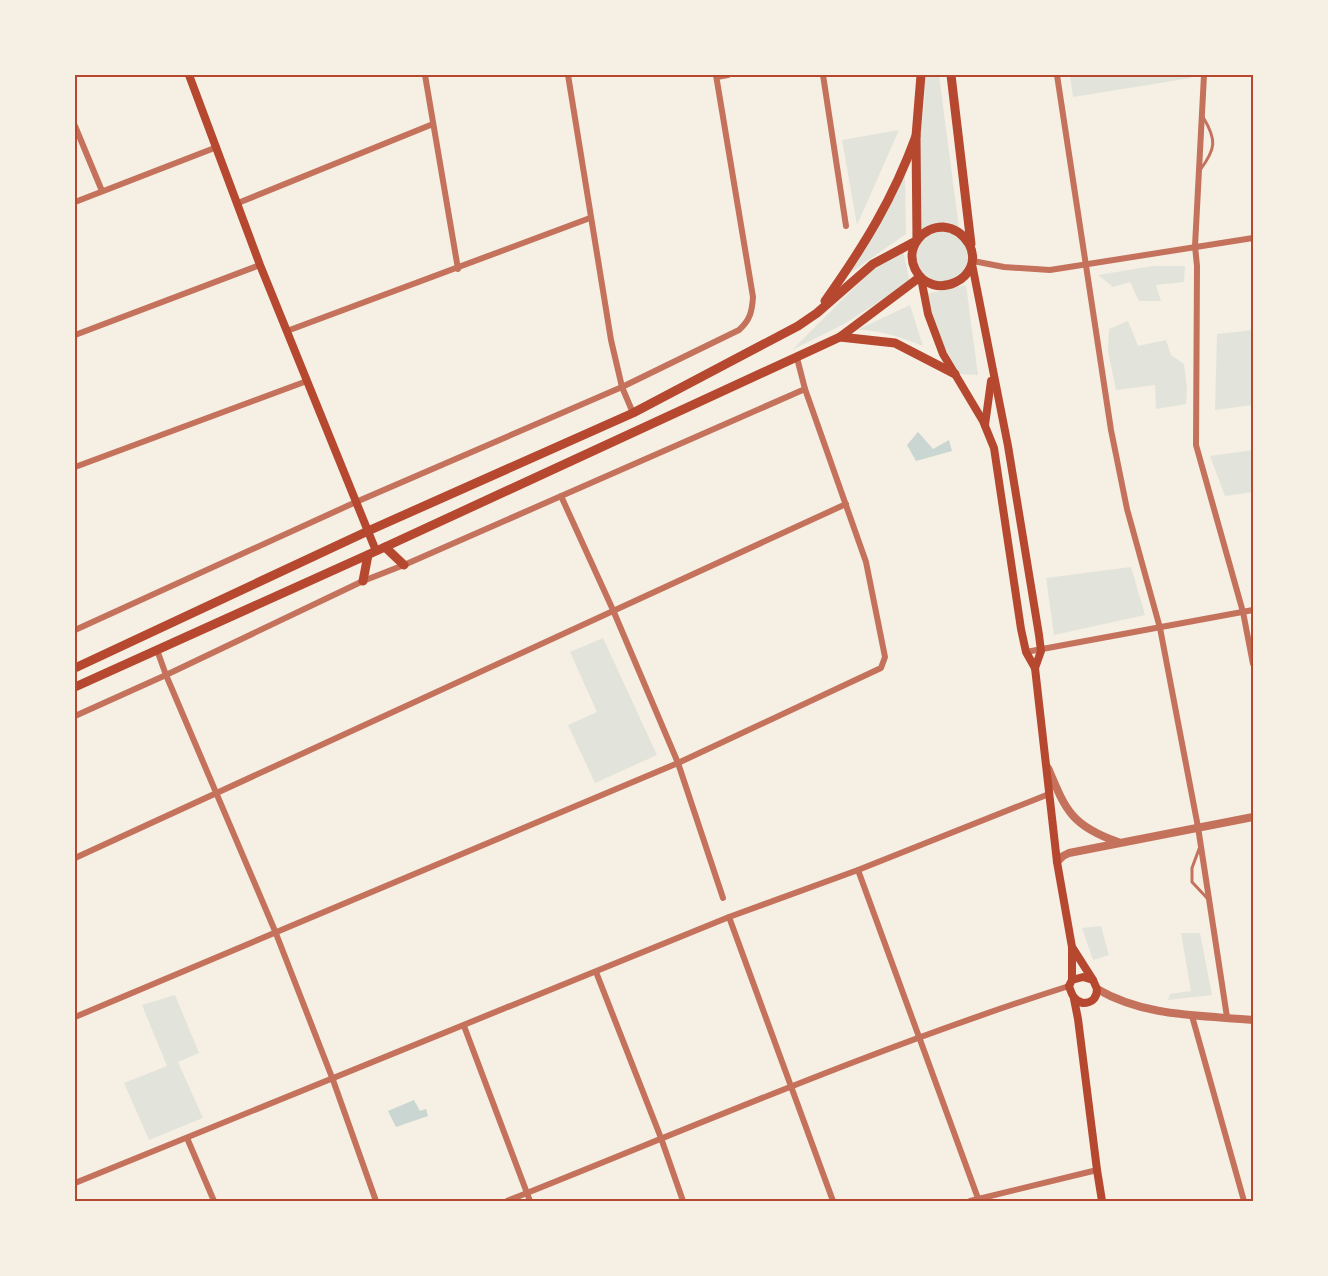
<svg xmlns="http://www.w3.org/2000/svg" width="1328" height="1276" font-family="'Source Serif 4',serif">
  <style>
    .green { fill: #e2e4dc }
    .water { fill: #c9d6d2 }
    .lines { fill: none; stroke-linecap: round; stroke-linejoin: round }
    .service { stroke: #c5725c; stroke-width: 3 }
    .minor { stroke: #c5725c; stroke-width: 6 }
    .tertiary { stroke: #c5725c; stroke-width: 8 }
    .secondary { stroke: #b5482f; stroke-width: 8 }
    .primary { stroke: #b5482f; stroke-width: 9 }
    .neatline { fill: none; stroke: #b5482f; stroke-width: 2 }
  </style>
  <rect width="100%" height="100%" fill="#f6efe4"/>
  <g class="green">
    <path d="M925,75H939L959,228L919,233L918,145L924,108Z"/>
    <path d="M1070,75H1191V78L1073,97Z"/>
    <path d="M899,130L857,225L842,140Z"/>
    <path d="M905,175L906,234L850,273L891,204Z"/>
    <circle cx="942" cy="256" r="26"/>
    <path d="M903,251L910,282L844,324L792,350L879,263Z"/>
    <path d="M1153,266H1185L1184,282L1156,285L1161,301H1139L1130,282L1113,287L1098,275Z"/>
    <path d="M966,285L978,375L959,374L937,332L926,294Z"/>
    <path d="M910,305L923,346C900,337 881,330 857,330Z"/>
    <path d="M1128,321L1138,346L1166,340L1171,355L1184,364L1187,389L1186,404L1156,409L1155,385L1116,390L1108,351L1109,329Z"/>
    <path d="M1253,330V405L1215,410L1217,334Z"/>
    <path d="M1253,450V492L1225,496L1210,456Z"/>
    <path d="M1131,567L1145,615L1054,635L1046,578Z"/>
    <path d="M603,638L657,755L595,783L568,725L597,712L570,652Z"/>
    <path d="M1101,926L1109,955L1093,960L1082,928Z"/>
    <path d="M1181,933H1200L1212,995L1168,1000L1170,994L1191,991Z"/>
    <path d="M175,995L199,1053L178,1062L203,1118L149,1140L124,1083L167,1066L142,1005Z"/>
  </g>
  <g class="water">
    <path d="M918,432L933,449L949,440L952,451L916,461L907,445Z"/>
    <path d="M414,1100L420,1111L426,1109L428,1116L396,1127L388,1111Z"/>
  </g>
  <g class="lines">
    <g class="service">
      <path d="M1200,170C1216,149 1217,140 1203,117"/>
      <path d="M1199,849L1192,868V882L1207,898"/>
    </g>
    <g class="minor">
      <path d="M425,75L458,269"/>
      <path d="M568,75L611,340L622,387L633,413"/>
      <path d="M823,75L846,226"/>
      <path d="M1057,75L1111,430L1127,509L1160,628L1198,827L1227,1017"/>
      <path d="M1204,75L1195,246L1197,266L1196,445L1243,612L1253,664"/>
      <path d="M717,77L728,75"/>
      <path d="M75,126L102,191"/>
      <path d="M75,202L217,147"/>
      <path d="M238,203L433,124"/>
      <path d="M973,261L1004,267L1050,270L1253,238"/>
      <path d="M287,331L590,218"/>
      <path d="M75,335L260,265"/>
      <path d="M75,467L307,381"/>
      <path d="M561,496L613,610L678,763L723,898"/>
      <path d="M75,630L356,502L622,387L739,330C750,320 752,312 753,297L716,75"/>
      <path d="M157,650L166,675L275,931L333,1080L376,1201"/>
      <path d="M1026,652L1253,610"/>
      <path d="M75,716L166,675L363,581L404,565L805,389"/>
      <path d="M75,858L846,504"/>
      <path d="M858,870L979,1201"/>
      <path d="M729,917L833,1201"/>
      <path d="M596,972L661,1138L683,1201"/>
      <path d="M1192,1016L1244,1201"/>
      <path d="M75,1017L678,763L881,668L885,657L866,562L805,389L797,358"/>
      <path d="M464,1026L530,1201"/>
      <path d="M187,1138L214,1201"/>
      <path d="M75,1183L729,917L858,870L1049,794"/>
      <path d="M507,1201C693,1127 877,1047 1069,986"/>
      <path d="M970,1201L1097,1170"/>
    </g>
    <g class="tertiary">
      <path d="M1048,768C1066,811 1072,826 1118,842"/>
      <path d="M1057,862L1063,856L1069,853L1253,817"/>
      <path d="M1097,989C1145,1017 1199,1015 1253,1020"/>
    </g>
    <g class="secondary">
      <path d="M189,75L260,265L376,551"/>
      <path d="M972,264L1008,446L1039,635L1041,651L1035,668"/>
      <path d="M921,278L928,314L943,354L983,421L994,448L1021,629L1026,652L1035,668L1057,862L1072,947L1093,980"/>
      <path d="M985,425L991,381"/>
      <path d="M1072,948V980L1069,986C1072,995 1074,1001 1083,1003C1092,1003 1097,998 1097,989L1093,980L1083,977L1072,980"/>
      <path d="M1074,999L1078,1019L1097,1170L1102,1201"/>
    </g>
    <g class="primary">
      <path d="M951,75L971,244"/>
      <path d="M943,227C955,228 963,234 969,244C987,278 932,304 915,269C905,248 922,227 943,227Z"/>
      <path d="M917,240L916,136L921,75"/>
      <path d="M825,301C864,246 893,199 916,136"/>
      <path d="M840,337L895,343L955,374"/>
      <path d="M385,547L404,565"/>
      <path d="M363,581L368,555"/>
      <path d="M75,668L368,531L633,413L798,326L817,313L873,264L916,241"/>
      <path d="M75,687L385,547L840,337L920,277"/>
    </g>
  </g>
  <rect width="1328" height="1276" fill="none" stroke="#f6efe4" stroke-width="153"/>
  <rect x="76" y="76" width="1176" height="1124" class="neatline"/>
</svg>
